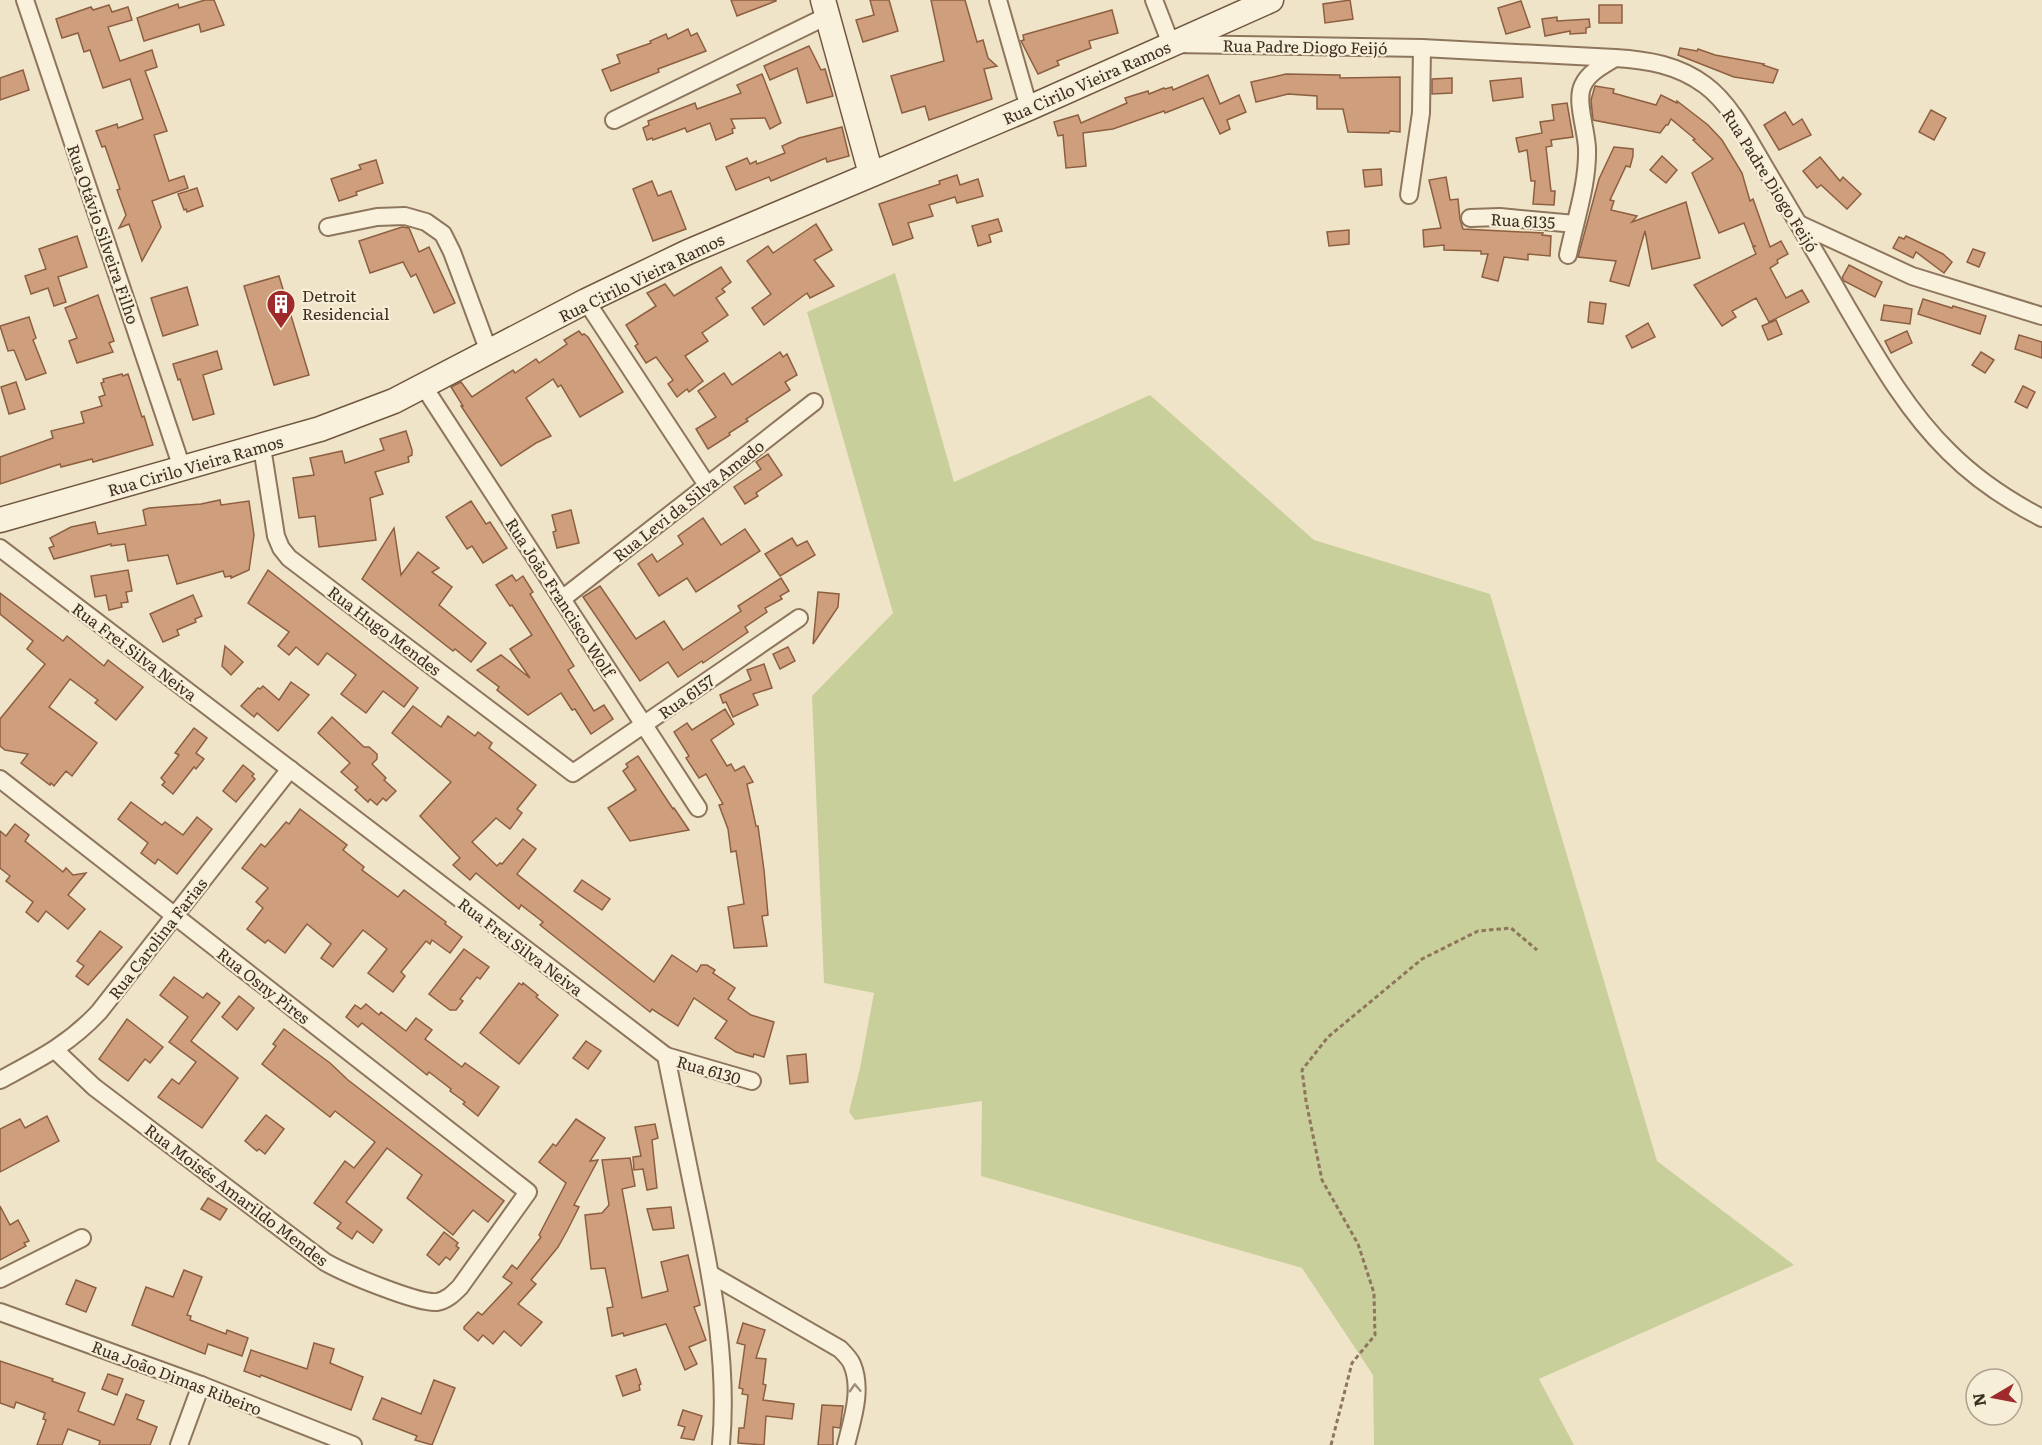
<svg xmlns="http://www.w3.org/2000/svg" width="2042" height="1445" font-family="Literata,serif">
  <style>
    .green { fill: #c9cf9b }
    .building { fill: #cf9f7d; stroke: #8d5f41; stroke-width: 1.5 }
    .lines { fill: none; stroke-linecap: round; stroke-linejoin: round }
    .minor-casing { stroke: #8d765c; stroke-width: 20 }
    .secondary-casing { stroke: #6f573f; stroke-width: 27 }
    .path { stroke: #8d765c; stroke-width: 3; stroke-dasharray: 4.5 3; stroke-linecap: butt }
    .minor { stroke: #faf1dc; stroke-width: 16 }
    .secondary { stroke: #faf1dc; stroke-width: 24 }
    .oneway { stroke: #9c907e }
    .labels { text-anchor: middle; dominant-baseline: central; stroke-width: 4.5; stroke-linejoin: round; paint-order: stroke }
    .street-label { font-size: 16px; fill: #3d2e20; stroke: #f7eed8 }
    .poi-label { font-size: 16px; fill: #3d2e20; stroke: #f7eed8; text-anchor: start }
  </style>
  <rect width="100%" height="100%" fill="#f0e4c8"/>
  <path class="green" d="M895,273L954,482L1150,395L1314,540L1490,594L1657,1161L1794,1265L1539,1379L1574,1445H1374L1373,1375L1302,1268L981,1176L982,1101L855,1120L849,1112L860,1068L874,993L824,983L812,696L893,613L807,312Z"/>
  <g class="building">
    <path d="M205,0H214L224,25L201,32L199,24L144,41L137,18L178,4L179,8Z"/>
    <path d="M731,0H776V1L737,16Z"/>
    <path d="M870,0H889L898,31L863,42L856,20L874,15Z"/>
    <path d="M931,0H965L977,42L983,40L988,58L997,66L984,69L992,99L929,120L925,106L902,113L891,76L944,61Z"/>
    <path d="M1350,0L1353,19L1325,23L1323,4Z"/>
    <path d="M1521,1L1530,27L1506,34L1498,8Z"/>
    <path d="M109,5L112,12L128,7L132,20L108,27L120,61L152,50L157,67L145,71L167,131L154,135L169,181L184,176L188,188L152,201L161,227L142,261L129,224L119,228L126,215L117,190L120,189L105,146L102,147L96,131L117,124L118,128L143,119L130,79L103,88L90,50L84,52L78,33L62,38L56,19L91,7L93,10Z"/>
    <rect x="1599" y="5" width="23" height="18"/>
    <path d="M1112,10L1118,33L1089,41L1091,48L1057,61L1059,65L1038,74L1021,41L1024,40L1023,35Z"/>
    <path d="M1557,17V21L1589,19L1590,27L1586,28V33L1570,34V31L1545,36L1542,19Z"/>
    <path d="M688,29L691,36L697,33L706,51L658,69L659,72L611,91L602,70L620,63L617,55L651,43L650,41L666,34L668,39Z"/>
    <path d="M809,46L821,70L825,69L833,96L807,103L797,68L770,80L764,66Z"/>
    <path d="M1680,48L1697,51L1698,49L1715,55L1764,64L1763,65L1778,70L1773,83L1734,77L1678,55Z"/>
    <path d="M23,70L29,90L0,100V78Z"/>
    <path d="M762,74L781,123L770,129L765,118L731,119L735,128L732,129L733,133L716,140L710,123L687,132L685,128L653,140L652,138L647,140L643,128L649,125L648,121L695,103L697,109L741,93L737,85Z"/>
    <path d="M1286,74L1340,75V78L1400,77V132L1390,131L1389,133L1348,132L1343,109H1317V96L1288,94L1256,102L1251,82Z"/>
    <path d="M1208,75L1220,104L1239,95L1246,112L1227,120L1230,129L1220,134L1203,98L1165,113L1164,111L1113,129L1083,133L1086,166L1066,168L1063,135L1058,136L1054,122L1078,115L1081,123L1127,103L1125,98L1148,91L1149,94L1164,88L1165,89L1172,87L1173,90Z"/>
    <path d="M1452,78V93L1432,94V79Z"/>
    <path d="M1521,78L1523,97L1493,101L1490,81Z"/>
    <path d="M1595,86L1614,89L1613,93L1656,105L1661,95L1677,103V101L1708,125L1722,140L1742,173L1750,201L1753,199L1770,247L1781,241L1788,254L1777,260L1778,263L1770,268L1786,298L1802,290L1809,302L1769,322L1756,298L1732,311L1736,317L1722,326L1694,285L1756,254L1753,247L1756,246H1753L1744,223L1719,233L1692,173L1713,159L1693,140L1695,139L1671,119L1668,125H1666L1660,133L1593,120L1591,100Z"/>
    <path d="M1567,103L1573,137L1551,140L1552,146L1546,147L1551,191H1555L1554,205L1533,204L1535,181H1531L1527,150L1519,152L1516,138L1542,133L1540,122L1554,120L1552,105Z"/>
    <path d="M1931,110L1946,118L1934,140L1919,132Z"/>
    <path d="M1785,112L1793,125L1802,119L1811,135L1779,150L1764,125Z"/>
    <path d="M842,127L849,156L827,162L826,158L771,181L769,177L736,190L726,167L747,158L750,164L756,161L757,164L785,153L782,146L799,138Z"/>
    <path d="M1614,147L1633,149V156L1630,167L1626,166L1610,200L1614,201L1611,210L1637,216L1632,222L1686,202L1700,258L1652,269L1645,231L1629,286L1610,281L1616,261L1578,257L1599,179Z"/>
    <path d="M1662,156L1677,170L1666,183L1650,170Z"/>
    <path d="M1820,157L1840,181L1843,177L1861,194L1847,209L1821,185L1817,188L1803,171Z"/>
    <path d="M376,160L383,183L356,192L357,195L339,201L331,179L361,169L359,165Z"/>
    <path d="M1381,169L1382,185L1365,187L1363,170Z"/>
    <path d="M957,175L960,185L978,179L983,196L957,203L955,197L929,205L933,216L908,223L913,238L893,245L879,204L940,184L939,181Z"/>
    <path d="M1446,177L1450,200L1458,199L1460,219L1463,229L1543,233L1542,235L1551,236L1550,256L1528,254V260L1504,257L1498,281L1482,277L1488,254H1481V251L1444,250V245L1424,247L1423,230L1441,228L1429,180Z"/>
    <path d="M652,181L658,196L671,191L686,229L653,241L633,189Z"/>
    <path d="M197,188L203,206L187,212L186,209L184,210L178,194Z"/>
    <path d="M998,219L1002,231L989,235L991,242L978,246L972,226Z"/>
    <path d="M816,224L832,250L814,260L834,286L810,298L807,293L764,325L752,308L771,294L747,261L768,246L773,253Z"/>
    <path d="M402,227L409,228L419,252L429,247L455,303L434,313L416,274L411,277L403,262L370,273L359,241Z"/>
    <path d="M1349,230V244L1329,246L1327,232Z"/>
    <path d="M77,236L87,267L58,277L66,302L54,306L48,288L31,294L25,276L46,269L39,249Z"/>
    <path d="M1906,236L1943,254L1952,262L1944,273L1916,252L1913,258L1893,248L1899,237L1904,239Z"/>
    <path d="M1973,249L1985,253L1979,267L1967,262Z"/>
    <path d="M1849,265L1882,282L1875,297L1844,281L1842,278Z"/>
    <path d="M721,267L731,282L722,289L725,292L716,298L728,315L702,333L708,341L685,356L703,381L689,392L687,389L677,397L668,384L673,380L656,357L646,363L635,346L638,344L626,325L656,306L647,293L665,284L674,296Z"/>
    <path d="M279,276L309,375L274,385L244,286Z"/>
    <path d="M187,287L198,325L163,336L151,298Z"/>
    <path d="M98,295L114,341L109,343L113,352L77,363L69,341L77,338L65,308Z"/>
    <path d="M1923,299L1952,308L1953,306L1986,316L1980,334L1918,314Z"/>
    <path d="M1590,302L1606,304L1603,324L1588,322Z"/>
    <path d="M1884,305L1912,309L1910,324L1881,320Z"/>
    <path d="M29,317L36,338L33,340L46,373L26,380L14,350L8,351L0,326Z"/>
    <path d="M1776,320L1782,334L1768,340L1762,326Z"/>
    <path d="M1648,323L1655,337L1632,348L1626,336Z"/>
    <path d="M579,331L582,335L584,334L588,337L623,392L580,417L561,385L558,387L553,379L526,398L551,436L536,443L501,466L461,406H463L451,387L461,382L472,397L513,370L515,373L536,359L539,363L567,344L564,340Z"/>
    <path d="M1907,331L1912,343L1891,353L1885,341Z"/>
    <path d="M2019,335L2042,342V358L2015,349Z"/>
    <path d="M217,351L222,369L203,375L214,414L193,420L180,379L178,380L173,364Z"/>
    <path d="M780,352L783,357L787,354L797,375L785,382L790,390L746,419L748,421L729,433L730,435L708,449L696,429L716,417L698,391L724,373L732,385Z"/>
    <path d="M1981,352L1994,360L1985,373L1972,365Z"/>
    <path d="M122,374L123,376L128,374L142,417L144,416L153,445L93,462L92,459L61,467L60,464L0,484V457L53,438L51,431L84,423L81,412L102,406L99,397L105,395L101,383L104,382L103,379Z"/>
    <path d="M16,382L25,409L9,414L1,387Z"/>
    <path d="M2023,386L2035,392L2027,408L2015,402Z"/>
    <path d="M406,431L412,450V455L408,457L409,462L375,472L383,494L370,498L376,540L319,547L315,516L299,518L293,478L314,475L310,458L342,451L345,463L384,450L380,439Z"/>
    <path d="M768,454L782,475L756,493L758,496L745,504L734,487L761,469L756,462Z"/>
    <path d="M220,500L221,505L249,501L254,535L249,570L231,578V576L225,577L223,571L177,584L168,555L128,561L125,544L111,546V544L54,559L49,548L54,546L50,538L71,527L95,522L98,534L146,525L143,510L149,508L201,504Z"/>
    <path d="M471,501L486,524L490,522L507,548L483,563L472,546L467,549L446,517Z"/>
    <path d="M571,510L579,543L557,548L553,532L556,531L552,515Z"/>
    <path d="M703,518L721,545L745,529L760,551L696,592L687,578L659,596L638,564L652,554L657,562L683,544L678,536Z"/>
    <path d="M394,528L401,575L418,552L439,568L432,572L452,587L439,605L486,643L471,662L455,649L453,651L362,579Z"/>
    <path d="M792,538L797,546L807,541L815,555L780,576L765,554Z"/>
    <path d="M128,570L132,591L126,592L128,602L121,603L122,607L109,610L106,595L95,597L91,576Z"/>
    <path d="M268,570L418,688L404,707L383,691L366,713L341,694L356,675L327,653L318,665L296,647L289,655L278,646L289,632L248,603Z"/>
    <path d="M512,575L516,581L523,576L533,592L530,594L574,666L568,670L594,711L604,705L613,719L591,734L575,709L572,710L561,693L528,715L497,690L499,687L477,670L501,655L530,678L510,649L532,635L512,605L510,606L496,585Z"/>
    <path d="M781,578L789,591L780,596L782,599L765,608L767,612L745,627L748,632L703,663L702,661L678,677L668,662L640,681L583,597L600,586L636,639L664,621L683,650L741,611L738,606Z"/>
    <path d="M818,592L839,594L838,607L813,644Z"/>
    <path d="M0,593L63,641L67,636L104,666L108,660L143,687L116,720L95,703L98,700L70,679L49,707L97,743L72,776L66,771L54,786L51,783L50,785L21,763L28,754L5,750L0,746V719L45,664L27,649L33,641L0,614Z"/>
    <path d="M193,595L202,616L195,619L196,622L177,630L179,635L163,642L150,614Z"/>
    <path d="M225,646L243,662L231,675L222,666Z"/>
    <path d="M788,647L795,661L780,669L773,654Z"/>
    <path d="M764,664L772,688L753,694L758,705L733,717L726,702L723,703L720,695L751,680L747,670Z"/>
    <path d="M291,682L309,695L278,731L257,713L254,717L241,706L258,688L260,689L263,686L279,700Z"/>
    <path d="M413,706L441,727L448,716L475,736L478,732L492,743L489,748L536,785L517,809L522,813L510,829L496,818L472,842L497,866L500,863L502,864L523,839L536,849L517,874L654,982L672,955L697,972L701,965H707L715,970L713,973L735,988L728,999L751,1015L774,1022L764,1057L754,1054L753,1057L736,1052L715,1038L727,1021L694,998L678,1026L652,1009L650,1012L540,925L543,922L521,905L519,909L476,873L470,880L453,865L460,858L420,816L451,782L392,733Z"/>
    <path d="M725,709L734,724L711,740L727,766L731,764L735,771L744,766L753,782L747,784L756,826H758L764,870L768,915L762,916L767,946L734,948L728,907L744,904L736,851L731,852L728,829L719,805L723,804L706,774L699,778L686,758L689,756L674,732L687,723L692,730Z"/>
    <path d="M332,717L364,747H369L377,754V759L372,764L386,778L384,780L396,791L386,801L383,798L377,805L370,799L368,802L355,790L358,787L341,772L350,763L318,733Z"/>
    <path d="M194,728L207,738L196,753L204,759L196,769L194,767L173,794L162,785L165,782L161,778L179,755L175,753Z"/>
    <path d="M638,756L673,809L674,808L689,830L630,841L608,808L636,790L623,771L628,767L626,764Z"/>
    <path d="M243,765L254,774L252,776L255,779L236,802L223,791Z"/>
    <path d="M131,802L162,825L165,822L183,835L197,817L212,829L177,874L158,859L155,864L141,853L148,843L118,819Z"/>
    <path d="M300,809L347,845L343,850L364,867L362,870L398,897L404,890L446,922L445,924L462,937L450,953L432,940L430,944L426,941L401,972L405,976L393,992L368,973L387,949L363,930L333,967L321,958L331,944L307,924L285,953L268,940L265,943L247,929L263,908L256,902L268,888L242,868L261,844L265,847L286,822L289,824Z"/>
    <path d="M15,824L29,835L25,841L63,872L66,868L73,875L86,873L68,895L85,909L68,929L46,911L38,922L26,912L33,902L6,881L10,876L0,868V831L6,836Z"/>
    <path d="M582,880L610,899L602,910L574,891Z"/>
    <path d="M100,931L122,947L88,985L76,976L84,966L77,961Z"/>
    <path d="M464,949L489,967L480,979L477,977L460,999L463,1001L456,1010H450L429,994Z"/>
    <path d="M174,977L203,998L207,993L220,1003L191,1041L238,1078L202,1128L158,1097L172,1079L179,1084L196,1062L169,1042L188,1017L160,995Z"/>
    <path d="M519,983L522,985L523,983L538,995L536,997L558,1015L519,1064L480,1033Z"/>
    <path d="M239,996L254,1008L237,1030L222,1017Z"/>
    <path d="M366,1004L379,1015L381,1012L406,1031L416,1018L432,1030L425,1039L462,1067L465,1063L499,1087L478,1116L463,1104L465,1102L450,1091L451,1089L429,1072L427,1075L362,1023L358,1027L346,1017L355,1005L361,1009Z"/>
    <path d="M127,1019L163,1047L150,1063L145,1059L128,1081L99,1059Z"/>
    <path d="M284,1029L330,1063L348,1080L504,1201L488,1222L473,1210L453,1235L407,1198L422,1175L387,1148L346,1202L382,1230L373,1243L357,1231L352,1239L337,1228L341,1223L314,1203L345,1161L354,1168L375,1142L335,1111L330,1117L262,1064L276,1046L273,1044Z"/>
    <path d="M586,1041L601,1051L588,1069L573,1058Z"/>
    <path d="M806,1054L808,1082L790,1084L787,1056Z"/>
    <path d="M266,1115L284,1129L265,1154L259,1149L257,1151L245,1141Z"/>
    <path d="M47,1116L59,1141L0,1172V1129L20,1119L25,1128Z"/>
    <path d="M576,1119L605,1138L590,1161L598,1160L574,1205L579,1207L567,1231L558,1247L531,1280L536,1284L518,1304L542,1322L521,1346L504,1331L493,1344L483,1335L478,1341L464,1329V1327L478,1312L482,1315L512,1283L503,1277L512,1265L517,1269L541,1237L539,1235L566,1183L539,1162L553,1144L556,1146Z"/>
    <path d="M655,1124L658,1138L652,1140L657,1188L647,1190L643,1169L634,1170L633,1157L641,1156L635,1127Z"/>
    <path d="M630,1158L635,1186L622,1189L642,1298L668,1291L661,1262L688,1255L700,1305L694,1307L706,1340L689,1347L697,1364L685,1370L666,1324L624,1336L623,1333L612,1336L607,1308L613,1307L605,1268L591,1269L585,1215L602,1213L609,1205L602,1160Z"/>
    <path d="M208,1198L227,1209L220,1220L201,1209Z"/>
    <path d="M0,1206L10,1225L18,1220L29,1241L24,1243L26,1246L0,1260Z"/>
    <path d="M671,1207L674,1228L653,1230L647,1209Z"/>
    <path d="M444,1232L458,1243L456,1246L459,1248L450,1260L446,1257L439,1265L427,1255Z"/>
    <path d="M184,1270L202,1277L187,1315L191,1316L190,1320L226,1334L227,1330L248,1338L242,1356L208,1344L205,1354L132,1325L146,1287L173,1297Z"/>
    <path d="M76,1280L96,1288L86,1312L66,1304Z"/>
    <path d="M743,1323L765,1330L756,1358L766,1359L763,1384L766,1385L763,1400L794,1404L792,1419L766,1416L764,1445L738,1443L739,1428H744L748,1395L742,1394L743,1389L739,1388L745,1345L737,1343Z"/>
    <path d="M314,1343L334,1349L330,1363L363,1377L351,1410L261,1375L260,1377L244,1371L251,1350L307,1369Z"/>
    <path d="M0,1361L53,1379L52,1381L85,1393L78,1411L114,1425L126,1394L144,1401L137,1419L157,1427L150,1445H99L100,1441L68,1429L62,1445H37L46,1420L43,1419L45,1413L16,1402L14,1408L0,1403Z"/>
    <path d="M636,1369L641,1384L639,1385L640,1390L623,1396L616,1376Z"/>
    <path d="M108,1374L123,1379L117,1395L102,1389Z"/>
    <path d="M434,1380L455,1388L432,1445L415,1440L417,1436L373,1419L382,1398L421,1414Z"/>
    <path d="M822,1405L843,1406L840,1428L833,1427V1445H818Z"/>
    <path d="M683,1410L702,1416L694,1440L681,1438L685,1427L678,1425Z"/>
  </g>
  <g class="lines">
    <g class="minor-casing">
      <g id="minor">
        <path d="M25,0L182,468"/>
        <path d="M998,0L1029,108"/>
        <path d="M1154,0L1171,44L1422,48L1615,58C1648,60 1678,65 1705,85C1734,106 1754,151 1773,181C1798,223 1823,265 1847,307C1877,358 1907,411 1949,452C1976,479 2009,501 2042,518"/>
        <path d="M614,120L827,16"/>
        <path d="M1409,195L1421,113L1422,48"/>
        <path d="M1470,218L1500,217L1575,224"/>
        <path d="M1799,224L1912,276L2042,316"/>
        <path d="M328,227L377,217L405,216L426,222L443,234L452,252L489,352"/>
        <path d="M1568,255C1575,221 1588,184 1587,149C1587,132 1575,100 1583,85C1589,72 1604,65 1615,58"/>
        <path d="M586,301L707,485"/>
        <path d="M424,387L698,808"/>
        <path d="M262,447L276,536L281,548L289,558L573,773L799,618"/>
        <path d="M0,548L666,1056C677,1109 687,1161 698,1213C714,1291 728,1366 721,1445"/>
        <path d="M562,599L814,402"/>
        <path d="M0,779L528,1192L460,1287C453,1294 447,1300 437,1302C418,1304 344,1273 325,1262L94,1087L55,1050"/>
        <path d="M666,1056L752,1081"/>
        <path d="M0,1080C39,1059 68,1045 99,1012L290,769"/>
        <path d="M710,1274L840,1349C844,1353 850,1359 852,1364C863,1390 852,1420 846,1445"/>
        <path d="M0,1279L82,1238"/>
        <path d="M0,1312L201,1385L353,1445"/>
        <path d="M179,1445L201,1385"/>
      </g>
    </g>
    <g class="secondary-casing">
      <g id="secondary">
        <path d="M823,0L871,174"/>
        <path d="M0,520L320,429L394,401L586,301L688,252L1029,108L1271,0"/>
      </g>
    </g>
    <path class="path" d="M1331,1445L1352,1363L1375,1335L1374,1293L1358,1244L1322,1180L1306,1101L1302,1070L1328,1037L1422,959L1478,931L1511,928L1537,950"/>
    <use href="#minor" class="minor"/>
    <use href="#secondary" class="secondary"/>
  </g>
  <defs><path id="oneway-chevron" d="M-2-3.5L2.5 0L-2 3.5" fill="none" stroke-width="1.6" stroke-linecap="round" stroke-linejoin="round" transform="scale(1.5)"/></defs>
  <use class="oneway" href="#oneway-chevron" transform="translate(855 1388) rotate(-93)"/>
  <defs>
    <g id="building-pin" transform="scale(1.5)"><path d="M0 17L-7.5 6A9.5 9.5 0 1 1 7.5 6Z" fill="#9e2a2b" stroke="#f7eed8"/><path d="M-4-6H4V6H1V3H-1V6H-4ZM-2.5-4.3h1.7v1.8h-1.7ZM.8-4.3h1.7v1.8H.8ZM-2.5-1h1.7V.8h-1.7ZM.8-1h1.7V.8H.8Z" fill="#fff"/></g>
  </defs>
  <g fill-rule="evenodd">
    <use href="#building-pin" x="281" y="304"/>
  </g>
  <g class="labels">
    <g class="street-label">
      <text transform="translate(1305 46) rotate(1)">Rua Padre Diogo Feijó</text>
      <text transform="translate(1086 82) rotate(-24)">Rua Cirilo Vieira Ramos</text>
      <text transform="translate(1771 180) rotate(58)">Rua Padre Diogo Feijó</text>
      <text transform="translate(1523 220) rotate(3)">Rua 6135</text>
      <text transform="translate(104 234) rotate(71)">Rua Otávio Silveira Filho</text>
      <text transform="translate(641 277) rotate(-26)">Rua Cirilo Vieira Ramos</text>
      <text transform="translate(195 465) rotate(-16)">Rua Cirilo Vieira Ramos</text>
      <text transform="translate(688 500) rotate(-38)">Rua Levi da Silva Amado</text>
      <text transform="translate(561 597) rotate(57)">Rua João Francisco Wolf</text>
      <text transform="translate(385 630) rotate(37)">Rua Hugo Mendes</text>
      <text transform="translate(135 651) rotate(37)">Rua Frei Silva Neiva</text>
      <text transform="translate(686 696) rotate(-35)">Rua 6157</text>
      <text transform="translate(157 938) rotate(-52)">Rua Carolina Farias</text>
      <text transform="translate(521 946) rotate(37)">Rua Frei Silva Neiva</text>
      <text transform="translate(264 985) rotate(38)">Rua Osny Pires</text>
      <text transform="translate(709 1069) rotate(16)">Rua 6130</text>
      <text transform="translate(237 1194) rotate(37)">Rua Moisés Amarildo Mendes</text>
      <text transform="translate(177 1377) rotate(21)">Rua João Dimas Ribeiro</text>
    </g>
    <g class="poi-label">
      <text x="302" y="295">Detroit<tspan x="302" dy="18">Residencial</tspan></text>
    </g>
  </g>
  <g transform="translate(1994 1397) rotate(260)"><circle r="28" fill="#f7eed8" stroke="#ada18e" stroke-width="1.5"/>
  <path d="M0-4.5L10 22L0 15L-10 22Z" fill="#9e2a2b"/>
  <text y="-9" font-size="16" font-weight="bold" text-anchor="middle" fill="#3d2e20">N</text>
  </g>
</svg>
